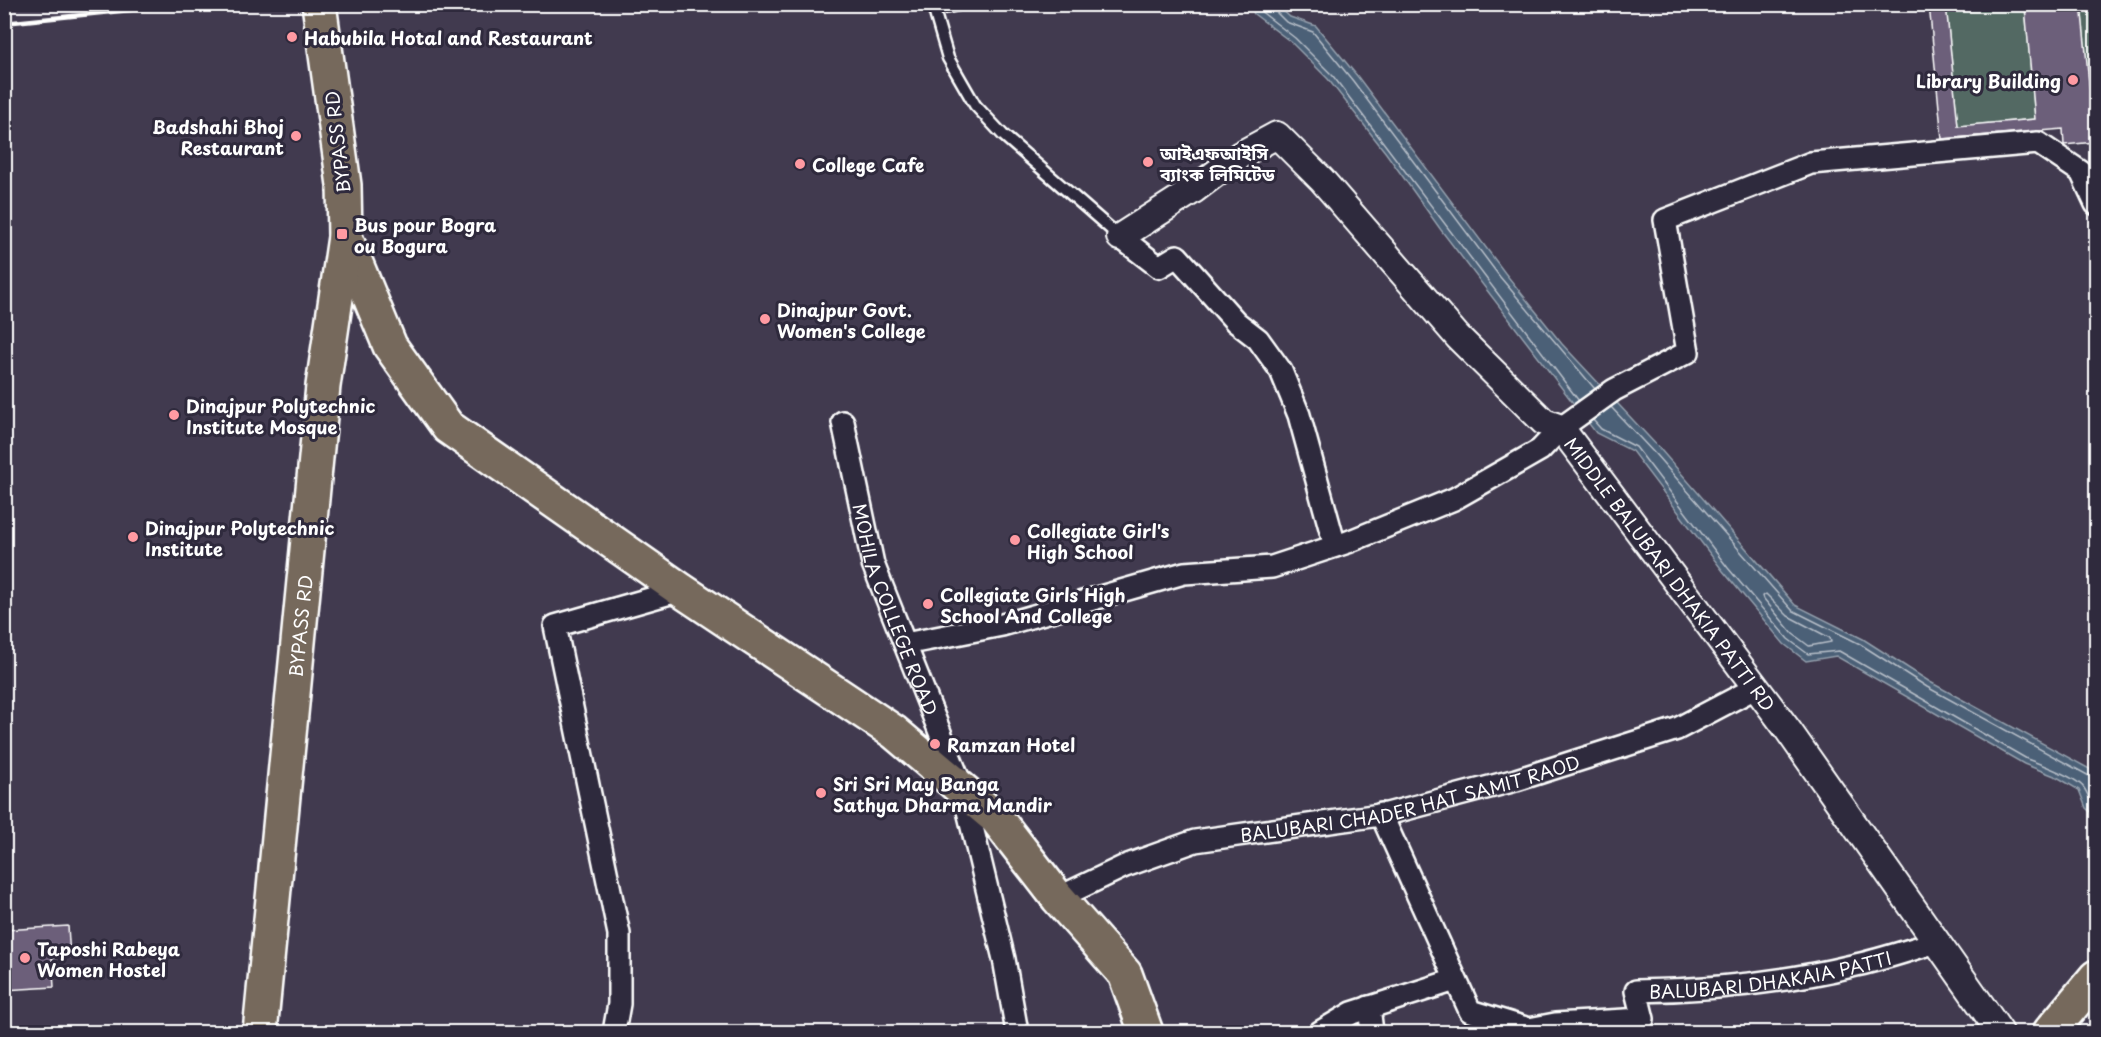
<svg xmlns="http://www.w3.org/2000/svg" width="2101" height="1037" font-family="'Playpen Sans','Noto Sans Bengali',sans-serif">
  <style>
    .green { fill: #536964; stroke: #a9b4b2; stroke-width: 1.5 }
    .water { fill: #4c6077; stroke: #94a0ad; stroke-width: 1.5 }
    .lines { fill: none; stroke-linecap: round; stroke-linejoin: round }
    .shore { stroke: #b7bfc9; stroke-width: 1.5 }
    .building { fill: #6c5e7a; stroke: #fff; stroke-width: 1.5 }
    .service-casing { stroke: #fff; stroke-width: 15 }
    .minor-casing { stroke: #fff; stroke-width: 26 }
    .tertiary-casing { stroke: #fff; stroke-width: 30 }
    .primary-casing { stroke: #fff; stroke-width: 38 }
    .service { stroke: #2f2a3d; stroke-width: 10 }
    .minor { stroke: #2f2a3d; stroke-width: 21 }
    .tertiary { stroke: #2f2a3d; stroke-width: 26 }
    .primary { stroke: #76695c; stroke-width: 33 }
    .rail { stroke: #fff; stroke-width: 4.5 }
    .poi-dot { fill: #ff9aa2; stroke: #2f2a3d; stroke-width: 2 }
    .labels { text-anchor: middle; dominant-baseline: central; stroke-width: 6; stroke-linejoin: round; paint-order: stroke }
    .poi-label { font-size: 18px; font-weight: bold; fill: #fff; stroke: #2f2a3d; text-anchor: start }
    .street-label { font-size: 18px; fill: #fff; stroke: #2f2a3d }
  </style>
  <rect width="100%" height="100%" fill="#413a4f"/>
  <filter id="ink" filterUnits="userSpaceOnUse"><feTurbulence type="fractalNoise" baseFrequency=".0167" numOctaves="2"/><feDisplacementMap in="SourceGraphic" scale="12" xChannelSelector="R" yChannelSelector="G"/><feConvolveMatrix kernelMatrix="1 2 1 2 8 2 1 2 1" color-interpolation-filters="sRGB"/></filter>
  <g filter="url(#ink)">
    <g class="green">
      <path d="M1946,5H2048L2025,7L2035,119L1958,126Z"/>
      <path d="M2081,5H2096V144L2095,142Z"/>
    </g>
    <path class="water" d="M1250,5H1277L1290,17L1316,26L1358,77L1505,273L1562,344L1661,450L1795,605L1863,639L1930,682L2095,772L2096,817L2086,808L2079,790L2057,777L2024,764L1836,656L1806,661L1784,644L1723,571L1632,451L1596,433L1441,230L1386,153L1328,79L1291,42L1254,14Z"/>
    <g class="lines">
      <g class="shore">
        <path d="M1256,4L1259,10L1295,38L1333,76L1579,401"/>
        <path d="M1274,4L1275,11L1286,22L1313,32L1353,81L1500,277L1595,389"/>
        <path d="M1611,407L1656,455L1792,610L1860,644L1927,687L2091,777H2096"/>
        <path d="M1593,420L1601,429L1636,447L1728,568L1788,639L1808,654L1839,651L2027,759C2040,764 2077,777 2084,788C2089,795 2090,803 2096,809"/>
        <path d="M1766,594L1788,616L1830,638L1831,642L1809,646L1793,634L1764,599L1763,596Z"/>
      </g>
    </g>
    <g class="building">
      <path d="M1929,4H1946L1958,126L2035,119L2025,7L2081,4L2095,142L2064,145L2063,129L1942,139Z"/>
      <path d="M68,926L70,957L52,958L54,987L4,990V930Z"/>
    </g>
    <g class="lines">
      <g class="service-casing">
        <path id="service" d="M963,4L934,10L948,58L975,105L1003,135L1120,237"/>
      </g>
      <g class="minor-casing">
        <g id="minor">
          <path d="M1120,237L1159,267L1177,256L1236,322L1258,339L1281,371L1299,415L1335,546"/>
          <path id="s1" d="M843,422L873,564L963,790L1004,959L1017,1032"/>
          <path d="M905,644L1002,625L1184,573L1272,567L1348,542L1454,499L1540,450L1561,428L1614,390L1688,352L1665,220L1811,163L2038,143L2081,172L2096,204"/>
          <path d="M1381,814L1470,1011L1529,1029L1530,1032"/>
          <path id="s2" d="M1058,898L1125,866L1195,841L1387,814L1516,780L1677,729L1757,687"/>
          <path d="M1369,1007L1372,1032"/>
          <path id="s3" d="M1529,1029L1555,1024L1643,1019L1636,991C1709,990 1781,983 1852,966C1881,960 1909,950 1937,942"/>
          <path d="M614,1032L619,1004V934L555,626L681,590"/>
          <path d="M1320,1032L1352,1013L1455,980"/>
        </g>
      </g>
      <g class="tertiary-casing">
        <g id="tertiary">
          <path id="s4" d="M1120,237L1195,189L1240,155L1277,135L1322,180L1458,337L1544,422L1561,428L1788,730L2000,1032"/>
        </g>
      </g>
      <g class="primary-casing">
        <g id="primary">
          <path d="M345,237L390,346L448,427L681,590L894,732L996,818L1058,898L1125,974L1146,1032"/>
          <path id="s5" d="M260,1032L323,386L345,237L344,185L319,4"/>
          <path d="M2050,1032L2096,977"/>
        </g>
      </g>
      <use href="#service" class="service"/>
      <use href="#minor" class="minor"/>
      <use href="#tertiary" class="tertiary"/>
      <use href="#primary" class="primary"/>
      <path class="rail" d="M4,23L189,4"/>
    </g>
  </g>
  <g class="poi-dot">
    <circle cx="292" cy="37" r="6"/>
    <circle cx="2073" cy="80" r="6"/>
    <circle cx="296" cy="136" r="6"/>
    <circle cx="1148" cy="162" r="6"/>
    <circle cx="800" cy="164" r="6"/>
    <rect x="336" y="228" width="12" height="12" rx="3"/>
    <circle cx="765" cy="319" r="6"/>
    <circle cx="174" cy="415" r="6"/>
    <circle cx="133" cy="537" r="6"/>
    <circle cx="1015" cy="540" r="6"/>
    <circle cx="928" cy="604" r="6"/>
    <circle cx="935" cy="744" r="6"/>
    <circle cx="821" cy="793" r="6"/>
    <circle cx="25" cy="958" r="6"/>
  </g>
  <g class="labels">
    <g class="poi-label">
      <text x="304" y="37">Habubila Hotal and Restaurant</text>
      <text x="2061" y="80" text-anchor="end">Library Building</text>
      <text x="284" y="126" text-anchor="end">Badshahi Bhoj<tspan x="284" dy="21">Restaurant</tspan></text>
      <text x="1160" y="152">আইএফআইসি<tspan x="1160" dy="21">ব্যাংক লিমিটেড</tspan></text>
      <text x="812" y="164">College Cafe</text>
      <text x="354" y="224">Bus pour Bogra<tspan x="354" dy="21">ou Bogura</tspan></text>
      <text x="777" y="309">Dinajpur Govt.<tspan x="777" dy="21">Women's College</tspan></text>
      <text x="186" y="405">Dinajpur Polytechnic<tspan x="186" dy="21">Institute Mosque</tspan></text>
      <text x="145" y="527">Dinajpur Polytechnic<tspan x="145" dy="21">Institute</tspan></text>
      <text x="1027" y="530">Collegiate Girl's<tspan x="1027" dy="21">High School</tspan></text>
      <text x="940" y="594">Collegiate Girls High<tspan x="940" dy="21">School And College</tspan></text>
      <text x="947" y="744">Ramzan Hotel</text>
      <text x="833" y="783">Sri Sri May Banga<tspan x="833" dy="21">Sathya Dharma Mandir</tspan></text>
      <text x="37" y="948">Taposhi Rabeya<tspan x="37" dy="21">Women Hostel</tspan></text>
    </g>
    <g class="street-label">
      <text transform="translate(337 142) rotate(-97)">BYPASS RD</text>
      <text stroke="none"><textPath href="#s4" startOffset="780">MIDDLE BALUBARI DHAKIA PATTI RD</textPath></text>
      <text stroke="none"><textPath href="#s1" startOffset="195">MOHILA COLLEGE ROAD</textPath></text>
      <text stroke="none"><textPath href="#s5" startOffset="408">BYPASS RD</textPath></text>
      <text stroke="none"><textPath href="#s2" startOffset="368">BALUBARI CHADER HAT SAMIT RAOD</textPath></text>
      <text stroke="none"><textPath href="#s3" startOffset="279">BALUBARI DHAKAIA PATTI</textPath></text>
    </g>
  </g>
  <rect width="2101" height="1037" fill="none" stroke="#2f2a3d" stroke-width="24"/>
  <rect x="12" y="12" width="2077" height="1013" fill="none" stroke="#fff" stroke-width="2" filter="url(#ink)"/>
</svg>
